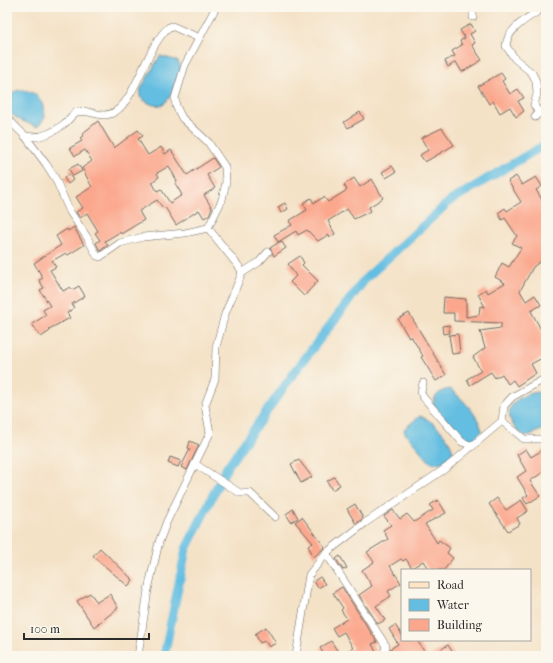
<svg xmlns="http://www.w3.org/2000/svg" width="553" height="663" font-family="'IM FELL French Canon',serif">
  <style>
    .water { fill: #63bee1; stroke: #477486 }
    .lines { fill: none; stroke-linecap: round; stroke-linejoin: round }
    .canal { stroke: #63bee1; stroke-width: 9 }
    .building { fill: #fba78d; fill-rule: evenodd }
    .street-casing { stroke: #716b62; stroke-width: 8 }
    .secondary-casing { stroke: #716b62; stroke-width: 12 }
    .street { stroke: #fff; stroke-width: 7 }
    .secondary { stroke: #ffe4c6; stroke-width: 10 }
  </style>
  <rect width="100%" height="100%" fill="#fbf7ec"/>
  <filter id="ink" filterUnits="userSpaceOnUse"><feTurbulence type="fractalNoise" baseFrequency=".025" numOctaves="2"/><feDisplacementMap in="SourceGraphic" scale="8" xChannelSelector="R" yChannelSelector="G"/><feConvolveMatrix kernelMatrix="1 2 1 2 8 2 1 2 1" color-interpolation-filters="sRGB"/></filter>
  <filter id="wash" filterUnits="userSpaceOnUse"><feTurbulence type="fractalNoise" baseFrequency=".012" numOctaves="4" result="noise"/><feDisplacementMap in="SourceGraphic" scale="16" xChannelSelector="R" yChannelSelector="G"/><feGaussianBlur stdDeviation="0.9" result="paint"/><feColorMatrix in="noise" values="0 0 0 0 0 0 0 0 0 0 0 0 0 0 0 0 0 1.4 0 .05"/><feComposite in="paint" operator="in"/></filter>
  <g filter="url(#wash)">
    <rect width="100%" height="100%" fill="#f4e2c7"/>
    <g class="water">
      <path d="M160,56L178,61L181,68L170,97L163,105C154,107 147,103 140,97L141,88Z"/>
      <path d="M19,90C37,90 44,101 45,118L37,127L20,120L7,111V95Z"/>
      <path d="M450,389C462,398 479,416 482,431L475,438L465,441L433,405C433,396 441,390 450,389Z"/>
      <path d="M537,392L546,399V428L525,437C499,418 507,397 537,392Z"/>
      <path d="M420,416C433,420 452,439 453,453C446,460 440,466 430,462L405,433L404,429Z"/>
    </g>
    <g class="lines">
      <path class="canal" d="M164,656L186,549L227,467L294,373L366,278L450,201L546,144"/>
    </g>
    <g id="blocks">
      <g class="building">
        <path d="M471,24L475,31L470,34L475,43L472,45L482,60L462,72L456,62L448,67L445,61L455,56L452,51L462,45L460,41L465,38L460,30Z"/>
        <path d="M501,73L505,79L502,81L510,94L518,89L524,98L518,101L524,111L516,117L510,107L500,113L493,101L489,104L478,86Z"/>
        <path d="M360,112L364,119L348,128L344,122Z"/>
        <path d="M98,121L114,148L138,130L143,136L138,139L148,155L161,147L165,154L171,150L187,175L213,158L219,167L207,175L215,188L204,195L212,208L209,215L204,218L199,210L176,225L165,207L163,208L157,200L139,211L144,220L121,234L120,232L105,241L108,245L100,251L96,243L100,240L95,233L98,231L87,213L80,218L76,212L83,208L76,197L92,187L82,168L92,161L85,150L75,156L70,148L82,141L80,138L84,135L83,133ZM169,166L177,181L175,183L182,195L170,203L161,189L157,191L152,182L159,177L157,173Z"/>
        <path d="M442,128L454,145L425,162L420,155L428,150L421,138Z"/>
        <path d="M78,164L82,171L73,176L69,169Z"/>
        <path d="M392,166L396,172L386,178L382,172Z"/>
        <path d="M69,174L73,180L68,184L64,178Z"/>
        <path d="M516,176L522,185L536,177L542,186L536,190L546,206V257L533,267L520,291L526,301L535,295L541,305L531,311L546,339V356L531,364L536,373L517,386L513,380L508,384L502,374L495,378L491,372L470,385L467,379L481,371L473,357L485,348L480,331L501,328V323L454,321V313H443L444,297L466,299V317L479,315L480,306L485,307L478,294L486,289L488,293L505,283L495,277L502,263L509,267L521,248L512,243L517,236L505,218L502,220L498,213L505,208L507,211L521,202L508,181Z"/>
        <path d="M354,178L360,187L372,179L383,198L369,207L371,211L354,219L347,209L328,221L335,234L330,237L328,235L318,241L307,230L298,235L296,231L278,242L274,235L292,225L289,221L307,210L303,203L311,198L314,203L324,197L328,202L347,190L344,185Z"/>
        <path d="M285,203L288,209L281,213L278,207Z"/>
        <path d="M74,227L84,245L68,255L66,253L52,261L56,267L50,270L63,291L70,287L72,290L79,286L85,296L72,304L74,308L67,313L70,318L49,329L50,331L41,337L32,324L46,315L43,310L50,306L40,290L44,288L39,280L43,278L34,263L61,245L56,236L67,229L68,231Z"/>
        <path d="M281,241L286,248L274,256L270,248Z"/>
        <path d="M300,256L304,263L302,265L318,281L304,296L290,282L296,276L288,264Z"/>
        <path d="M409,313L446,375L436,381L421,357L423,356L411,336L409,338L398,319Z"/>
        <path d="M449,325L450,333L443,334L442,326Z"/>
        <path d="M458,334L460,353L452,354L449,335Z"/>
        <path d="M190,441L199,445L187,470L181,467L190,449L188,448Z"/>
        <path d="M546,448V470L530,481L540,496L527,504L523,498L528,495L517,477L526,471L517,455L526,449L531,457Z"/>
        <path d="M170,457L181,461L178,467L168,463Z"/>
        <path d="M299,460L312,477L301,483L291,464Z"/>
        <path d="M334,477L340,485L332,490L327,481Z"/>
        <path d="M497,498L506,510L521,500L528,511L517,518L520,524L508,531L489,504Z"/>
        <path d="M438,500L446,513L425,524L437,543L439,540L450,548L447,553L453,558L444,570H429L423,561L412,568L406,559L403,561L401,559L390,566L401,583L388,591L391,596L376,606L385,620L378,624L359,595L372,586L362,570L374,562L367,552L388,539L383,530L391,525L384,516L393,510L400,519L407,514L414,522L433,510L430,505Z"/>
        <path d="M355,504L363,518L356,524L347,509Z"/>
        <path d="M293,509L298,518L291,522L286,514Z"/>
        <path d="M302,517L325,547L314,557L308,546L313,543L295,522Z"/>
        <path d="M100,548L133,580L128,586L93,556Z"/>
        <path d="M340,556L347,568L343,570L336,559Z"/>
        <path d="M320,577L325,584L318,588L314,581Z"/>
        <path d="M342,587L377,642L372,644L378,656H325L320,648L331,641L340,655L353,648L344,632L337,636L332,628L347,619L341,610L343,608L333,593Z"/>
        <path d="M90,593L97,602L110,594L118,608L94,627L77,601Z"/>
        <path d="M395,625L402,635V640H417L427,656H388L390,649L398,644L389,629Z"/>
        <path d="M266,627L276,643L269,647L265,641L260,643L255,634Z"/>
        <path d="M448,645L455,656H430Z"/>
      </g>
    </g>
  </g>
  <g filter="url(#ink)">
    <use href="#blocks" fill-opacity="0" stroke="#716b62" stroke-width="1"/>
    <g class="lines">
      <g class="street-casing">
        <g id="street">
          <path d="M473,17V7"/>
          <path d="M539,113L534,105L537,94L536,81L532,73L515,59L506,46C507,28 530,17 544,7"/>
          <path d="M535,117L546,107"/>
          <path d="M7,118L25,136L46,164L55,178L70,212L87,237L97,256L100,257L120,243L143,237L185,233L208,228"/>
          <path d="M25,136C39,139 53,133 64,124C68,121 71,116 75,113C87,106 101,122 116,111C136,98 148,44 169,27L172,26L199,38"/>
          <path d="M242,273L259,262L268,252"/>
          <path d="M423,383L421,392L423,397L462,442L473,446"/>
          <path d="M502,421L524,439H546"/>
          <path d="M195,464L240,493H250L275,517"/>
          <path d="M326,553L386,646L383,656"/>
          <path d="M138,656L148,590L159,542L167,521L210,433L205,405L215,379L216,347L225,314L242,273L240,268L208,228L222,200L226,182L225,167L208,142L182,118L176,106L175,98L185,65L216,7"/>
          <path d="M296,656L309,575L326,553L365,523L446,468L502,421L504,406L512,397L546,378"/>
        </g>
      </g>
      <g class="secondary-casing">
        <path id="secondary" d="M544,7L546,11"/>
      </g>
      <use href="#street" class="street"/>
      <use href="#secondary" class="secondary"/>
    </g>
  </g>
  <rect width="553" height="663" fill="none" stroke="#fbf7ec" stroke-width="24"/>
  <rect x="401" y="569" width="130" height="72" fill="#fbf7ec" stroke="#a8a59f"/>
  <rect x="409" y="582" width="20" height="6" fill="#ffe4c6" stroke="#a8a59f"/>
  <text x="437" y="589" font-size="12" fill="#2b2b2b">Road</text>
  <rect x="409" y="599" width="20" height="12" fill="#63bee1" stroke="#a8a59f"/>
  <text x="437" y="609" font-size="12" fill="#2b2b2b">Water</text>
  <rect x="409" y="619" width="20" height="12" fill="#fba78d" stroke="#a8a59f"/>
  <text x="437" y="629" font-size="12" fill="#2b2b2b">Building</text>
  <path d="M24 633v6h125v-6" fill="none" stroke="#2b2b2b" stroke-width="2"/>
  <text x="30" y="633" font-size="12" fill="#2b2b2b" stroke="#fbf7ec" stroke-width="3" paint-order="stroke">100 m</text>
</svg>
